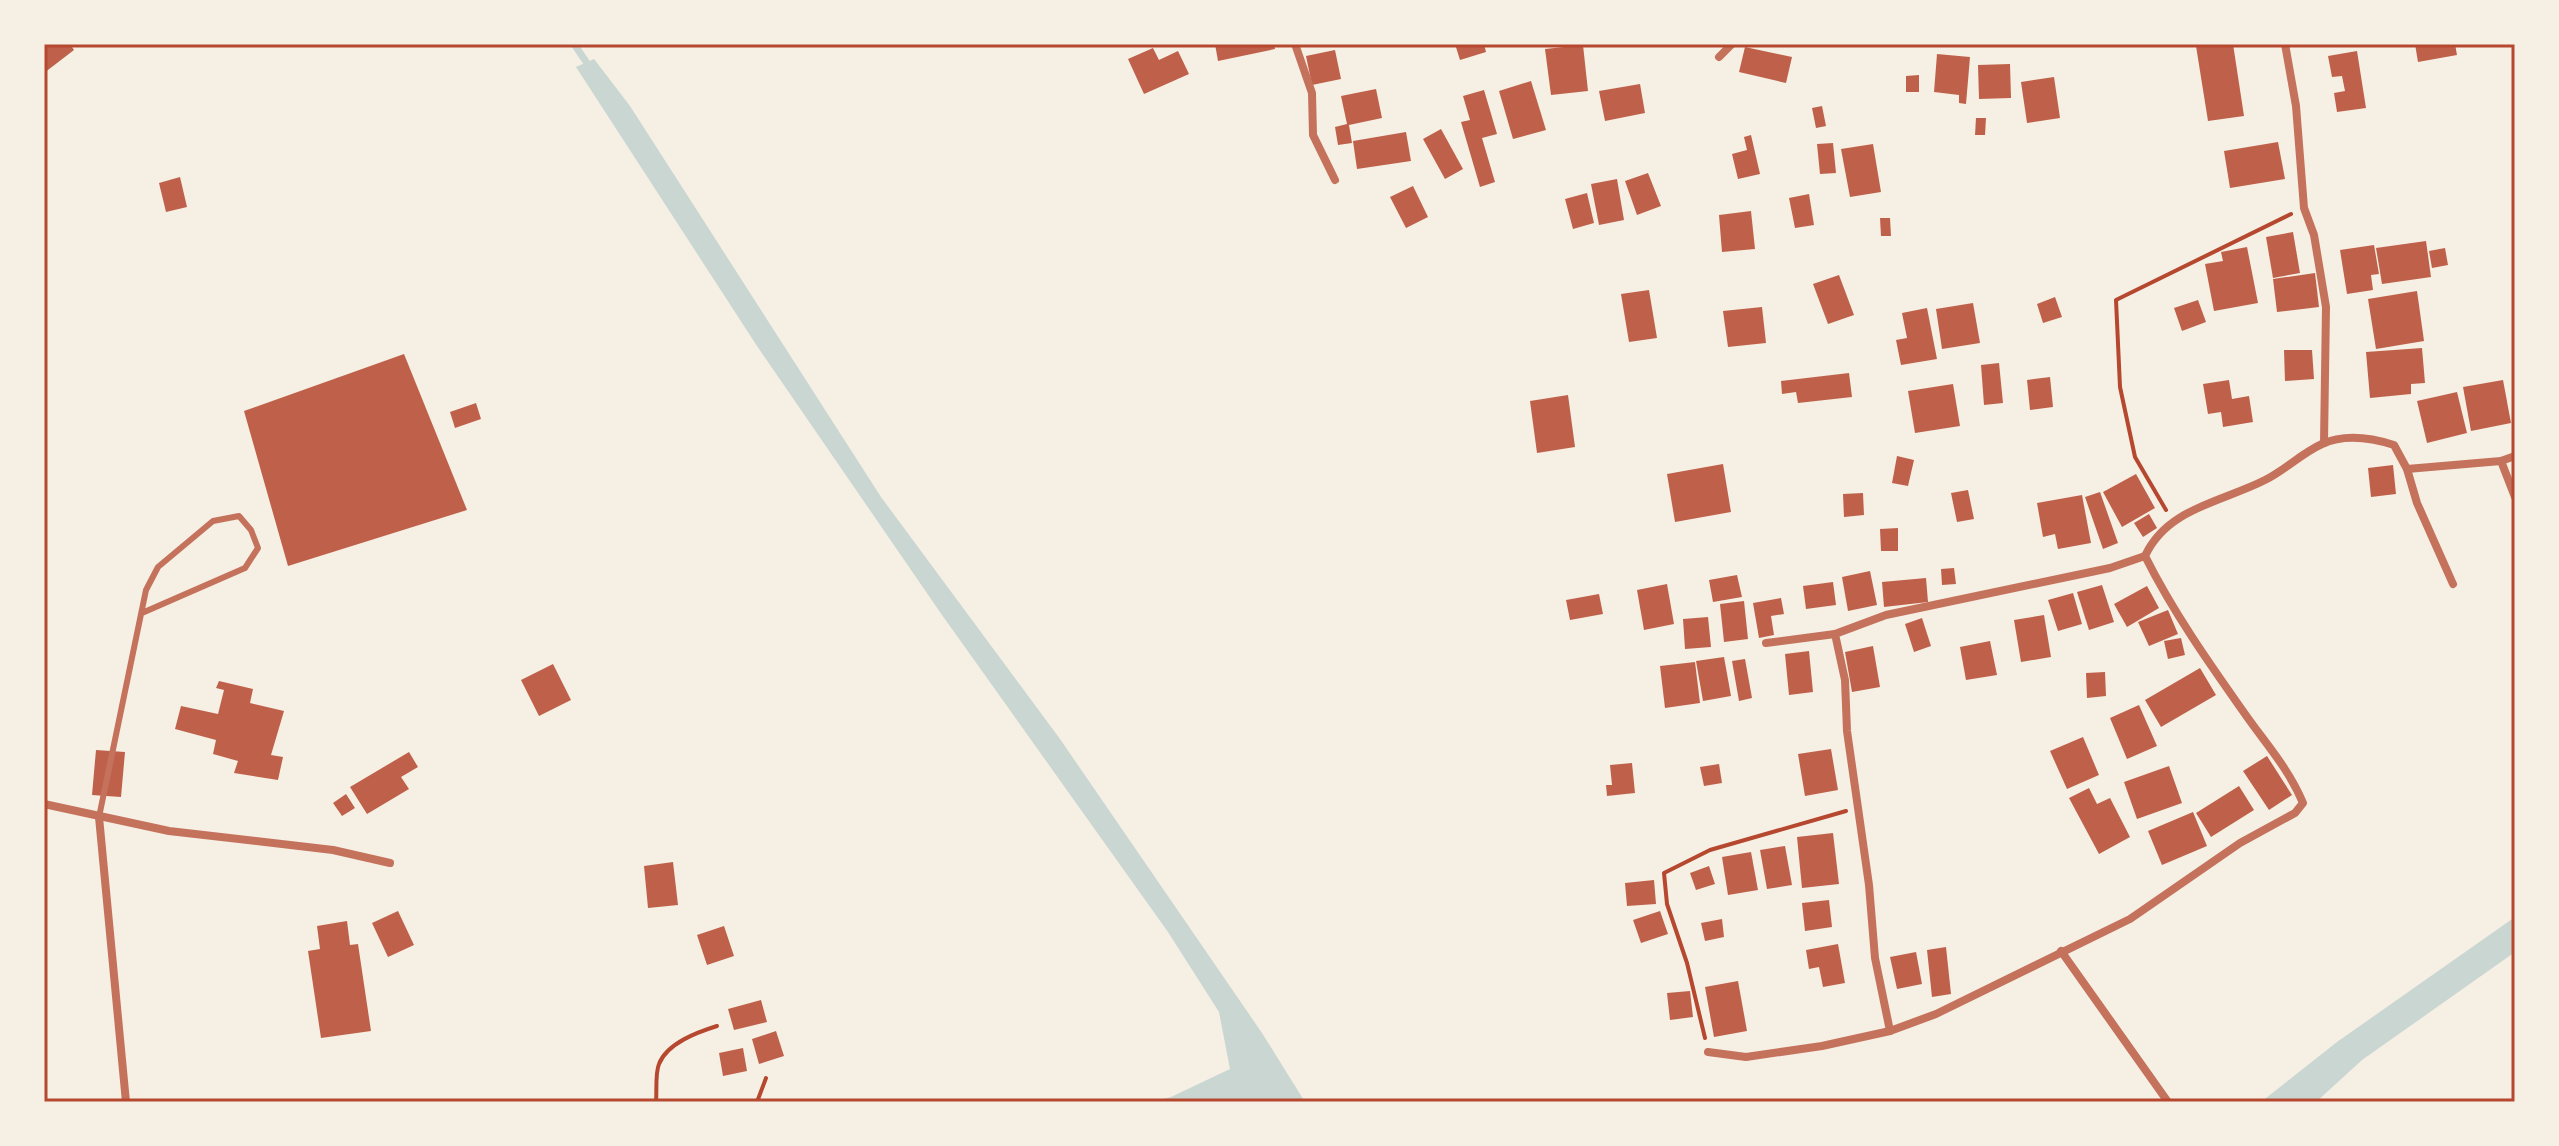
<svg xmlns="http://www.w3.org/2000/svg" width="2559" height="1146" font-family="Karla,sans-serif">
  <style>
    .water { fill: #c9d6d2 }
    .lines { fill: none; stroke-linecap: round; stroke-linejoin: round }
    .stream { stroke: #c9d6d2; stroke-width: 7 }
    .building { fill: #bf614a }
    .path { stroke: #b5482f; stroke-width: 4 }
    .service { stroke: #c5725c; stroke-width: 6 }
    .minor { stroke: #c5725c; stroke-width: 8 }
    .neatline { fill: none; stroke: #b5482f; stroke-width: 3 }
  </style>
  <rect width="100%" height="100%" fill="#f6efe4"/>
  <g class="water">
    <path d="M594,59L630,106L881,497L1060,739L1262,1033L1305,1102H1151L1171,1097L1230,1069L1219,1012L1168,932L942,615L757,346L576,67Z"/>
    <path d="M2515,917V952L2362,1060L2316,1102H2261L2337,1042Z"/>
  </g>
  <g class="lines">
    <path class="stream" d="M574,44L591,69"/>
  </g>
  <g class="building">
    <path d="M44,44H70L74,50L44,73Z"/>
    <path d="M1215,44H1274L1275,49L1218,61Z"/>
    <path d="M1455,44H1484L1486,52L1460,60Z"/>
    <path d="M2233,44L2244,116L2208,121L2196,46Z"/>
    <path d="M2415,44H2455L2457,55L2418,62Z"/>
    <path d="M1583,45L1588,91L1551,95L1545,49Z"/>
    <path d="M1745,47L1792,57L1786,83L1739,72Z"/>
    <path d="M1153,48L1159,60L1178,51L1189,74L1144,94L1128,59Z"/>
    <path d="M1335,50L1341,79L1312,85L1306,56Z"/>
    <path d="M2357,51L2366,108L2337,112L2334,93L2345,91L2342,76L2332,77L2328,56Z"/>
    <path d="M1937,54L1970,57L1966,104L1959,103V95L1934,92Z"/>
    <path d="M2010,64L2011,98L1979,99L1978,65Z"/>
    <path d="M1919,75V92H1906V76Z"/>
    <path d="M2054,77L2060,118L2027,123L2021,82Z"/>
    <path d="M1531,81L1546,130L1513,139L1499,91Z"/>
    <path d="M1640,84L1645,113L1605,121L1599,91Z"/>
    <path d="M1376,89L1382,118L1349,125L1352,143L1338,145L1335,127L1347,124L1341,96Z"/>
    <path d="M1484,90L1497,134L1482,138L1495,182L1480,187L1461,122L1470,120L1463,96Z"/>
    <path d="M1822,106L1826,126L1816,128L1812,108Z"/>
    <path d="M1976,118H1986L1985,135H1975Z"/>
    <path d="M1441,129L1463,169L1445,179L1423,139Z"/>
    <path d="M1406,132L1411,161L1357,169L1353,141Z"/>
    <path d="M1751,135L1760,174L1738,179L1732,154L1747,150L1744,137Z"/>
    <path d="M2278,142L2285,179L2230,188L2224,151Z"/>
    <path d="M1833,143L1836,173L1820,174L1817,144Z"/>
    <path d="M1873,144L1881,192L1850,197L1841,149Z"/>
    <path d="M1648,173L1661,206L1637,215L1625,181Z"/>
    <path d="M180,177L187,207L166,212L159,183Z"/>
    <path d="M1617,179L1624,220L1599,225L1591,184Z"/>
    <path d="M1413,186L1428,217L1406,228L1390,197Z"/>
    <path d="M1587,193L1594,223L1573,229L1565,199Z"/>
    <path d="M1809,194L1814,225L1795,228L1789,198Z"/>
    <path d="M1751,211L1755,249L1722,252L1719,215Z"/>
    <path d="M1880,218H1890L1891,236H1881Z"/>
    <path d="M2293,232L2300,273L2273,278L2266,237Z"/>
    <path d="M2426,241L2431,277L2382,284L2376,248Z"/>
    <path d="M2374,245L2379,274L2371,275L2373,290L2347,294L2340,250Z"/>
    <path d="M2247,247L2258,303L2214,311L2205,264L2223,261L2221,252Z"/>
    <path d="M2445,248L2448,265L2432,268L2429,251Z"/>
    <path d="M2315,273L2319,307L2277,312L2273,279Z"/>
    <path d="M1839,275L1854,315L1828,324L1813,284Z"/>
    <path d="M1649,290L1657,338L1629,342L1621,294Z"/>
    <path d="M2417,291L2424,341L2376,349L2368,299Z"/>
    <path d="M2055,297L2062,317L2043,323L2037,304Z"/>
    <path d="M2198,300L2206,322L2182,331L2174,308Z"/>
    <path d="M1973,303L1980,343L1942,349L1936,309Z"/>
    <path d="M1762,307L1766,343L1728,347L1723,311Z"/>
    <path d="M1927,308L1937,359L1901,365L1896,340L1907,338L1902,313Z"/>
    <path d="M2422,348L2425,383L2411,384V394L2370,398L2366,352Z"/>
    <path d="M2284,350H2312L2314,379L2285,381Z"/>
    <path d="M404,354L467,510L288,566L244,411Z"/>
    <path d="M1999,363L2003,403L1984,405L1981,365Z"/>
    <path d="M1849,373L1852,397L1798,403L1796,392L1782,394L1781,381Z"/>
    <path d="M2050,377L2053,407L2030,410L2027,380Z"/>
    <path d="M2229,380L2232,399L2249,396L2253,422L2223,427L2221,412L2208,414L2203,384Z"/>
    <path d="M2503,380L2511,423L2471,431L2463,387Z"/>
    <path d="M1953,384L1960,426L1915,433L1908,391Z"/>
    <path d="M2457,392L2467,433L2427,443L2417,401Z"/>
    <path d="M1568,395L1575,447L1537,453L1530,401Z"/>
    <path d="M476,403L481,419L455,428L450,412Z"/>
    <path d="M1897,456L1914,460L1908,486L1892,483Z"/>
    <path d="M1723,464L1731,512L1675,522L1667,474Z"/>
    <path d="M2393,465L2396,494L2371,497L2368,468Z"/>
    <path d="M2136,474L2155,508L2122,527L2103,492Z"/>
    <path d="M1968,490L1974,519L1957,522L1951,493Z"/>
    <path d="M2100,492L2118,543L2103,549L2085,497Z"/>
    <path d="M1863,493L1864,515L1844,517L1843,494Z"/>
    <path d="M2082,495L2091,543L2058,549L2055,534L2043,537L2037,503Z"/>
    <path d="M2149,514L2157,528L2143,537L2134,523Z"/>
    <path d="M1898,528V551H1881L1880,529Z"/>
    <path d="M1954,568L1956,584L1942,585L1941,569Z"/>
    <path d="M1870,571L1877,605L1848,611L1842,577Z"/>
    <path d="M1737,575L1742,597L1713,602L1709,580Z"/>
    <path d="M1926,578L1928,602L1884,607L1882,582Z"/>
    <path d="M1833,582L1836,605L1806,609L1803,586Z"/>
    <path d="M1667,584L1674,624L1644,630L1637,590Z"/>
    <path d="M2102,585L2114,622L2089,630L2077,592Z"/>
    <path d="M2147,586L2159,608L2127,627L2114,604Z"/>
    <path d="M2073,593L2082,624L2058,631L2048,600Z"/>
    <path d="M1599,594L1603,614L1570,620L1566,600Z"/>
    <path d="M1781,598L1784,614L1771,616L1774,635L1759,638L1753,603Z"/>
    <path d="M1744,601L1748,639L1724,642L1720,604Z"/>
    <path d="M2168,610L2178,634L2149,646L2138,622Z"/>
    <path d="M2044,615L2051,657L2021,662L2014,620Z"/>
    <path d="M1708,617L1711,647L1685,649L1683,619Z"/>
    <path d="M1922,618L1931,646L1914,652L1905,624Z"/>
    <path d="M2181,638L2185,655L2168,659L2164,641Z"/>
    <path d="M1990,641L1997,675L1966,680L1960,647Z"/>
    <path d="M1873,646L1880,687L1852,692L1845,652Z"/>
    <path d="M1809,651L1813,692L1789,695L1785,654Z"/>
    <path d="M1724,657L1731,696L1703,701L1696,661Z"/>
    <path d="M1745,659L1752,698L1739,701L1732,661Z"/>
    <path d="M1695,662L1700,703L1665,708L1660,666Z"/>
    <path d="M553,664L571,700L539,716L521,680Z"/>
    <path d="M2200,668L2216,695L2161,727L2145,700Z"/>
    <path d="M2105,672L2106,696L2087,698L2086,673Z"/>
    <path d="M219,681L253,689L250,703L284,711L271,755L283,757L278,780L234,773L238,761L213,754L216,740L175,729L181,706L218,714L224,690L216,688Z"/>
    <path d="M2139,705L2157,746L2127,759L2110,718Z"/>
    <path d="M2083,737L2099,775L2067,789L2050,751Z"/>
    <path d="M1831,749L1838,790L1805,796L1798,754Z"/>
    <path d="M96,750L125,752L121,797L92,795Z"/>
    <path d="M409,752L418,767L401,777L409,789L367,814L350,787Z"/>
    <path d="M2267,756L2292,795L2269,810L2243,771Z"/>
    <path d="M1632,763L1635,793L1607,796L1606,785H1612L1610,765Z"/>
    <path d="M1719,764L1722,783L1704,786L1700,767Z"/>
    <path d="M2169,766L2182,803L2137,819L2124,782Z"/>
    <path d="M2239,786L2254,810L2211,837L2196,813Z"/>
    <path d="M2089,788L2097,804L2110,798L2130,837L2099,854L2069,798Z"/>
    <path d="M346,794L355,808L342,816L333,803Z"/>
    <path d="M2193,812L2207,846L2162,865L2148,831Z"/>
    <path d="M1833,833L1839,884L1802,888L1797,837Z"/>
    <path d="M1785,846L1792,885L1767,889L1760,850Z"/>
    <path d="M1751,852L1758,890L1728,895L1722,857Z"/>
    <path d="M673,862L678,905L648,908L644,866Z"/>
    <path d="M1709,866L1715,884L1696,890L1690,873Z"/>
    <path d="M1654,880L1656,904L1627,906L1625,883Z"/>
    <path d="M1829,900L1832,927L1805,931L1802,903Z"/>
    <path d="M398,911L414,945L388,957L372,923Z"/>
    <path d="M1660,911L1668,934L1641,943L1633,920Z"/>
    <path d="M1722,919L1724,937L1705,941L1701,923Z"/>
    <path d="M347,921L350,945L358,944L371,1031L321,1038L308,951L320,949L317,926Z"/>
    <path d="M724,926L734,956L707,965L697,935Z"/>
    <path d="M1838,944L1845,983L1823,987L1819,967L1809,969L1806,950Z"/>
    <path d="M1946,947L1951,994L1932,997L1927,950Z"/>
    <path d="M1916,952L1922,984L1897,989L1890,957Z"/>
    <path d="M1738,981L1747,1031L1714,1037L1705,987Z"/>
    <path d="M1690,991L1693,1017L1670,1020L1667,993Z"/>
    <path d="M761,1000L767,1022L734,1030L728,1009Z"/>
    <path d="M776,1031L784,1056L759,1064L752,1039Z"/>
    <path d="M743,1048L747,1071L723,1076L719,1053Z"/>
  </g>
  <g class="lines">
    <g class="path">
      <path d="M2166,510L2135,457L2120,387L2116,300L2291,214"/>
      <path d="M1705,1038L1687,963L1667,904L1664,873L1710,850L1846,811"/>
      <path d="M656,1102C657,1091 655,1073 659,1064C667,1043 698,1032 717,1026"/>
      <path d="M757,1102L766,1078"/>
    </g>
    <path class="service" d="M99,817L146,590L158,567L213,521L239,516L251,530L258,548L245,568L142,613"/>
    <g class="minor">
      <path d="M1295,44L1312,93L1313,135L1335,180"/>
      <path d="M2285,44L2296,106L2304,208L2314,235L2326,307L2324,443"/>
      <path d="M1719,57L1732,44"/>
      <path d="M2501,461L2515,497"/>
      <path d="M2407,469L2417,503L2453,584"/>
      <path d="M1766,643L1835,634"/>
      <path d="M44,804L169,831L333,850L390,863"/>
      <path d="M99,817L126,1102"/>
      <path d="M2061,951L2168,1102"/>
      <path d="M1890,1031L1875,958L1869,885L1847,731L1845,680L1835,634L1886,615L2110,568L2145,556"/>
      <path d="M1708,1052L1746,1057L1822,1046L1890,1031L1936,1014L2130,919L2240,843L2295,813L2303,803C2289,769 2266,744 2245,714C2209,663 2173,612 2145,556C2167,508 2222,502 2265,480C2285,470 2302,453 2322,444C2344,434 2372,438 2394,445L2407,469L2501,461L2515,456"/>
    </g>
  </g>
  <rect width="2559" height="1146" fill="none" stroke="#f6efe4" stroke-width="92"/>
  <rect x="46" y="46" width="2467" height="1054" class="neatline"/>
</svg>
